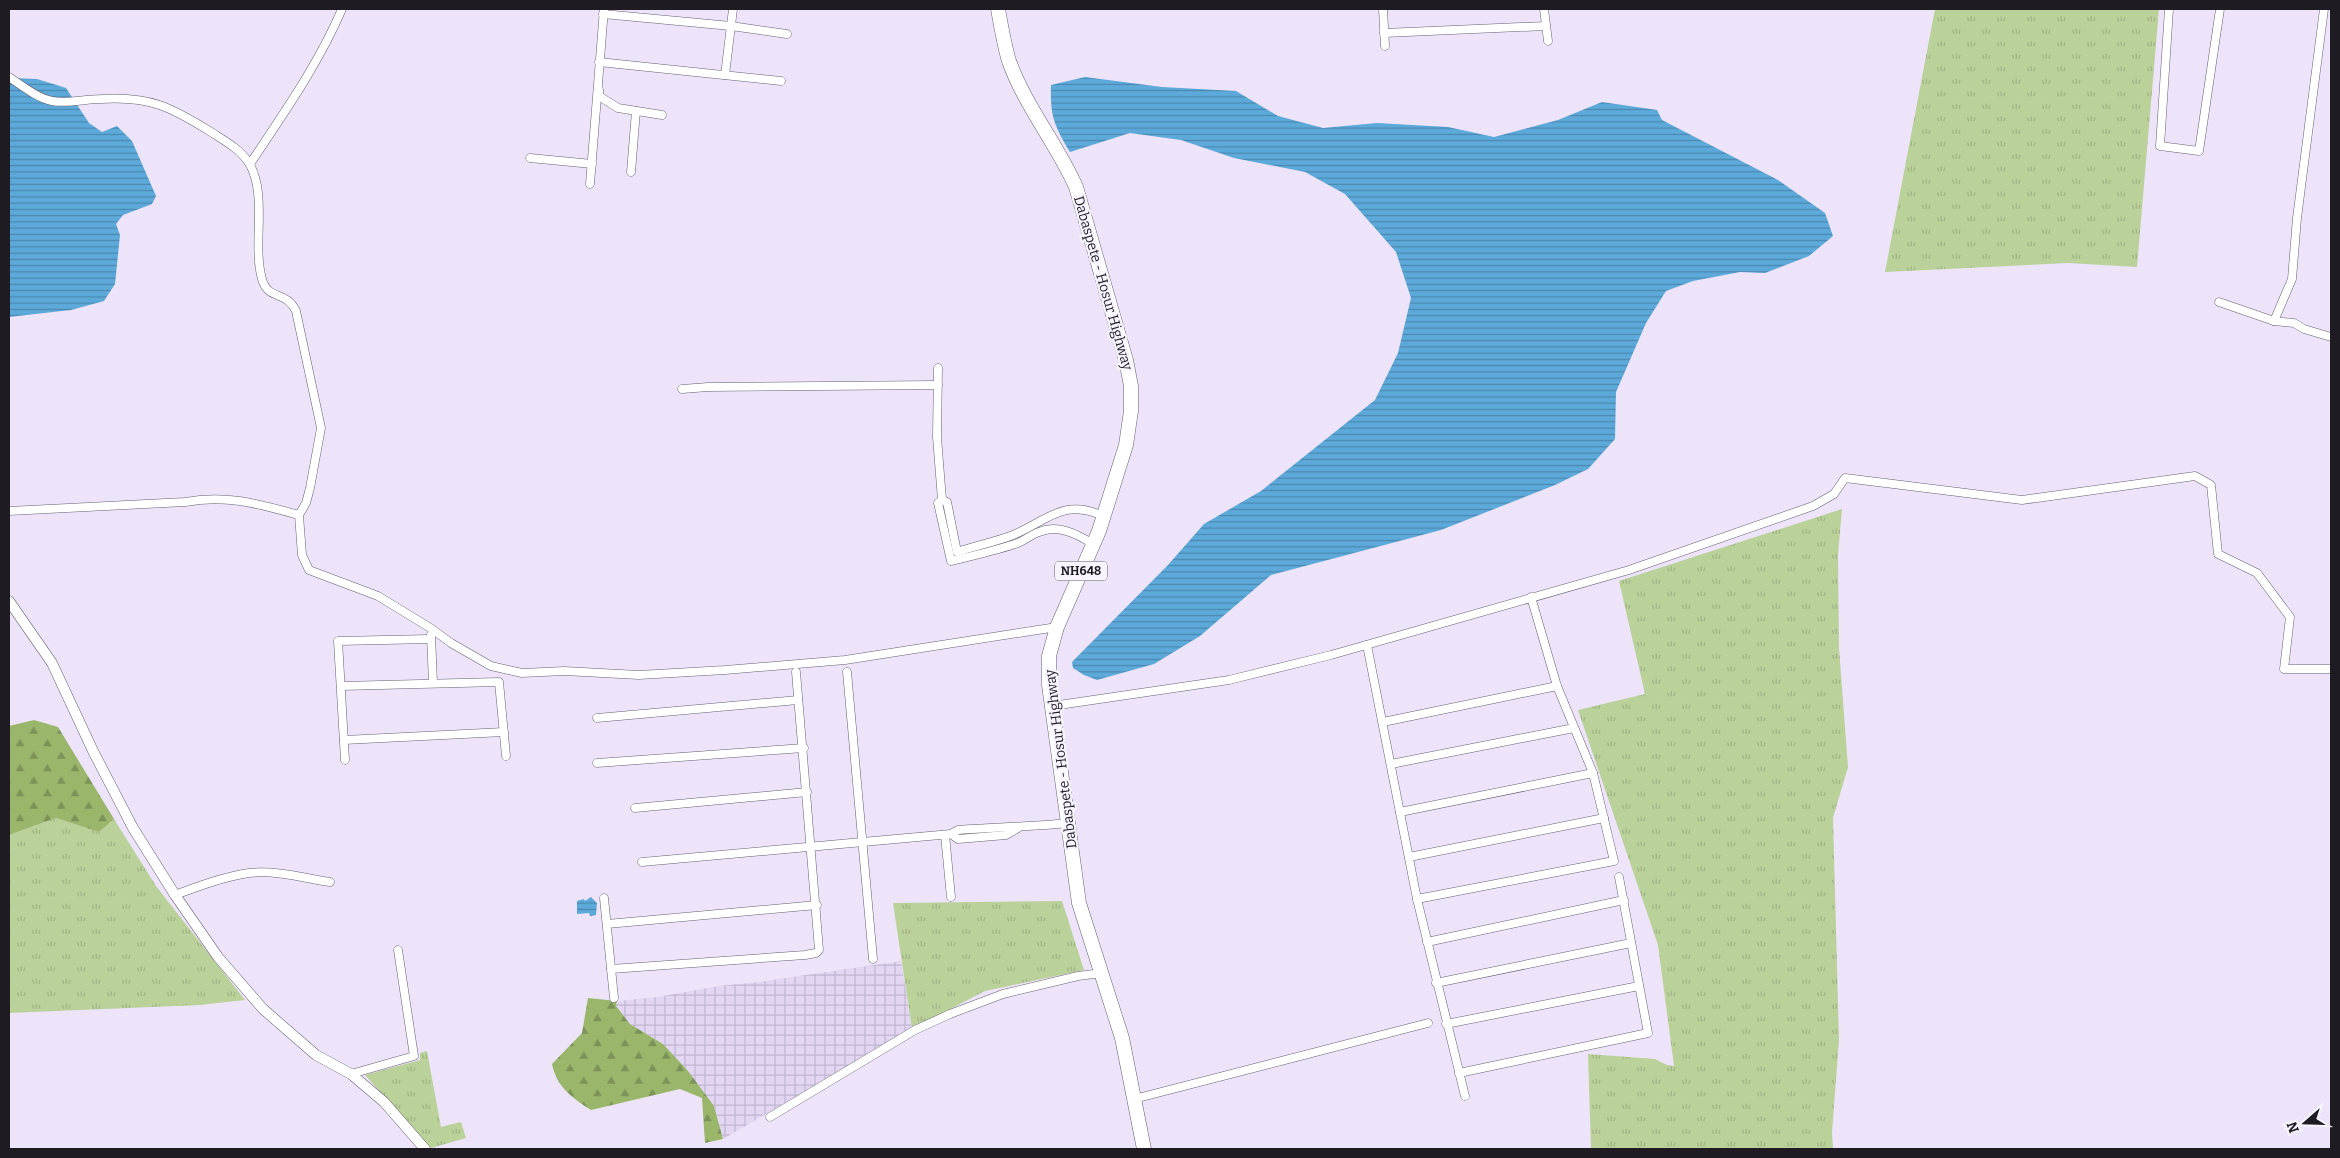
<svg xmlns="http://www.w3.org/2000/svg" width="2340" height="1158" font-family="Bitter,serif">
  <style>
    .industrial { fill: url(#industrial-grid) }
    .grass { fill: url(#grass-tufts) }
    .forest { fill: url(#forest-firs) }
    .water { fill: url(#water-rules) }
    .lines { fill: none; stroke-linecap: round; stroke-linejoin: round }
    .street-casing { stroke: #675f72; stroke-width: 9 }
    .secondary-casing { stroke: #675f72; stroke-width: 11 }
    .highway-casing { stroke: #675f72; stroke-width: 15 }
    .street { stroke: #fff; stroke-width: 8 }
    .secondary { stroke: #fff; stroke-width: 10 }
    .highway { stroke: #fff; stroke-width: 14 }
    .labels { text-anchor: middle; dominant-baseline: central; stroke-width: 4.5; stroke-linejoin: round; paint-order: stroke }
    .shield { fill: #f8f4fd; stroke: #605c64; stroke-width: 1 }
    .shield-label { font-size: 12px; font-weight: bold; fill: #1f1b23 }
    .street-label { font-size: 14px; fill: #1f1b23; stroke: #f8f4fd }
  </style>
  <defs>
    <pattern id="industrial-grid" width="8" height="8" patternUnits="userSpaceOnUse" patternTransform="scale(1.25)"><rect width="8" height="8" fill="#e2d6f3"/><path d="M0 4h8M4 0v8" fill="none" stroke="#c1b7d0"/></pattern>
    <pattern id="grass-tufts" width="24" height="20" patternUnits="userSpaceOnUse" patternTransform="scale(1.25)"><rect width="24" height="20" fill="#bad199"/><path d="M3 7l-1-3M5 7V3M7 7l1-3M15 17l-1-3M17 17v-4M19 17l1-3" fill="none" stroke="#9fb384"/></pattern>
    <pattern id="forest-firs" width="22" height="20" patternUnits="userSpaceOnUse" patternTransform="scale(1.25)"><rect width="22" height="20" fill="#99b66b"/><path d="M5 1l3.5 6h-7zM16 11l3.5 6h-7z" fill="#7c9358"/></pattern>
    <pattern id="water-rules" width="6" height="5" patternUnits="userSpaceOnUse" patternTransform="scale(1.25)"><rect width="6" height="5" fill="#5ca9da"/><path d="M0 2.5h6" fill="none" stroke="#4b89b0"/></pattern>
  </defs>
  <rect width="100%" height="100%" fill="#ede4fa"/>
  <path class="industrial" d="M901,961L912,1029L723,1139L714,1106L663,1044L630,1024L616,1006L617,1001L657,997L719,986L759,982Z"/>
  <g class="grass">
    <path d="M1935,9H2159L2137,267L2068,263L1885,272Z"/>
    <path d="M1842,509L1838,555L1839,648L1848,767L1833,818L1839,1040L1832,1132L1833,1149H1591L1588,1054L1655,1059L1667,1065L1674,1066L1658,945L1578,710L1645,694L1619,581Z"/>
    <path d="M56,818L99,832L114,819L156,886L245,1000L200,1005L9,1013V835Z"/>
    <path d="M1062,901L1084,970L985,991L912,1029L893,903Z"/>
    <path d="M427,1051L441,1127L461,1122L466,1138L431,1148L365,1075L420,1060V1053Z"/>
  </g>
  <g class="forest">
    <path d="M34,720L58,727L114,819L99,832L56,818L9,835V726Z"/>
    <path d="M588,998L617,1001L616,1006L630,1024L663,1044L688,1071L714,1106L723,1139L705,1143L702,1098L680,1089L591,1110C571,1097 557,1087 552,1064L582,1033Z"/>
  </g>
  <g class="water">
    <path d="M1085,77L1162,87L1236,91L1278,116L1323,128L1377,123L1448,127L1494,137L1558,120L1602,102L1657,110L1662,120L1778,180L1825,213L1833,236L1809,256L1765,273L1740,272L1693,281L1666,291L1646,323L1616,392L1615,439L1588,469L1555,485L1441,530L1271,575L1200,636L1154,664L1097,680L1084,675L1073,668L1072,662L1168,565L1204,524L1261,491L1375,400L1398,353L1411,298L1396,252L1345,194L1305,172L1234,158L1181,140L1130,133L1070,152C1054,125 1050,116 1051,85Z"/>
    <path d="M9,78L37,79L66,88L89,123L102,132L117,126L132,141L156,196L152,204L123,215L116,224L120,235L115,284L104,301L71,310L9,317Z"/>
    <path d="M591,897L597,903L596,915L590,916L589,913L577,914V901L584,899L585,901Z"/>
  </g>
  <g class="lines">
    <g class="street-casing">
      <g id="street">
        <path d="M1383,9L1385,46"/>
        <path d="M1544,9L1548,41"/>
        <path d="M2169,9L2160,146L2199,151L2220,9"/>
        <path d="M603,14L731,26L787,34"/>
        <path d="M1384,33L1546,26"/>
        <path d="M599,62L781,81"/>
        <path d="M725,75L733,9"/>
        <path d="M9,77C21,85 37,98 52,101C67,104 85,99 101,99C150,96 171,107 211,132C225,141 240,149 249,163C268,195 252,244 262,279C268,301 286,290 296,311L321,428L310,488L306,503L299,515"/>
        <path d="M599,90V96L618,108L662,115"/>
        <path d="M530,158L592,164"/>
        <path d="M250,164C283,114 318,65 342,9"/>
        <path d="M631,172L636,111"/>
        <path d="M590,184L604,9"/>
        <path d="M2219,302L2274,321L2294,323L2304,329L2331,337"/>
        <path d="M2274,321L2292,279L2297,218L2324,9"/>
        <path d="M938,368L937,437L942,500L938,503L951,561C972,556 994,551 1015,544C1023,542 1030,535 1039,532C1058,524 1077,534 1093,544"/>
        <path d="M682,389L708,387L938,385"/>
        <path d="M942,500L947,502L957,552C975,546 995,542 1013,535C1048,520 1064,498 1103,516"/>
        <path d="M9,511L185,502C226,494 259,504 299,515L302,555L309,570L378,596L432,629L451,643L491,666L522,673L564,671L639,675L725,670L845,660L1057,627"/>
        <path d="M431,635L433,683"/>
        <path d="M1367,645L1417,899L1465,1096"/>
        <path d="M847,672L873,959"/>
        <path d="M341,686L499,682L506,756"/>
        <path d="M1052,706L1229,680L1331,655L1629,570L1813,506L1834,494L1845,478L2022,500L2195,476L2211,485L2218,554L2257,573L2290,617L2284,669H2331"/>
        <path d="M597,718L798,700"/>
        <path d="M1383,722L1557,686"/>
        <path d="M344,740L504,732"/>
        <path d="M345,760L338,641L430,639"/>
        <path d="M597,763L804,748"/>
        <path d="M1391,764L1574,728"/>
        <path d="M635,808L807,792"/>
        <path d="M1400,812L1593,773"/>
        <path d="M951,834L958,839L1006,835L1018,828"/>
        <path d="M945,835L951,897"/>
        <path d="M1409,857L1604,818"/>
        <path d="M642,862L951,834L958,830C995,827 1031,827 1068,823"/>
        <path d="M175,895C199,886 223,877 249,873C276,870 304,878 330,882"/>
        <path d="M604,898L614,998"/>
        <path d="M1417,899L1614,861L1593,773L1557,686L1531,597"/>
        <path d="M607,924L817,905"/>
        <path d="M1427,942L1624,900"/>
        <path d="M611,969L805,955L816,953L819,950L796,672"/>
        <path d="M1436,983L1631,943"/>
        <path d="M1446,1024L1639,986"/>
        <path d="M1459,1073L1648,1033L1619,877"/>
        <path d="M351,1074L414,1056L398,950"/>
        <path d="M1134,1099L1428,1023"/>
        <path d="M770,1117L915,1030L950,1014L1003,994L1078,976L1102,973"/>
      </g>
    </g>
    <g class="secondary-casing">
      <path id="secondary" d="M9,601L52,663L93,751L133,828L175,895L218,957L263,1009L316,1055L351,1074L384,1102L425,1149"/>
    </g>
    <g class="highway-casing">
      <path id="highway" d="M998,9C1001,26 1004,44 1009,61C1025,106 1057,144 1076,187L1126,360L1131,386V411L1126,445L1099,531L1057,627L1049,656V685L1079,903L1122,1038L1144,1149"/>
    </g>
    <use href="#street" class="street"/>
    <use href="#secondary" class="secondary"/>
    <use href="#highway" class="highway"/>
  </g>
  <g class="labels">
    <rect class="shield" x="1055" y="561.5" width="52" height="19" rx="4"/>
    <g class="shield-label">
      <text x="1081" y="571">NH648</text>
    </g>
    <g class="street-label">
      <text transform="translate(1103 283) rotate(74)">Dabaspete - Hosur Highway</text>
      <text transform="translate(1061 759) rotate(-97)">Dabaspete - Hosur Highway</text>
    </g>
  </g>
  <rect width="2340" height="1158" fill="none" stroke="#1f1b23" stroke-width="20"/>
  <g transform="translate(2305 1123) rotate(250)" stroke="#f8f4fd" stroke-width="4" paint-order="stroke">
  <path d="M0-4L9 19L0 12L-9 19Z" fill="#1f1b23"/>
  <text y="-8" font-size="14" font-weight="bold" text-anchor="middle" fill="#1f1b23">N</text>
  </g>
</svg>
